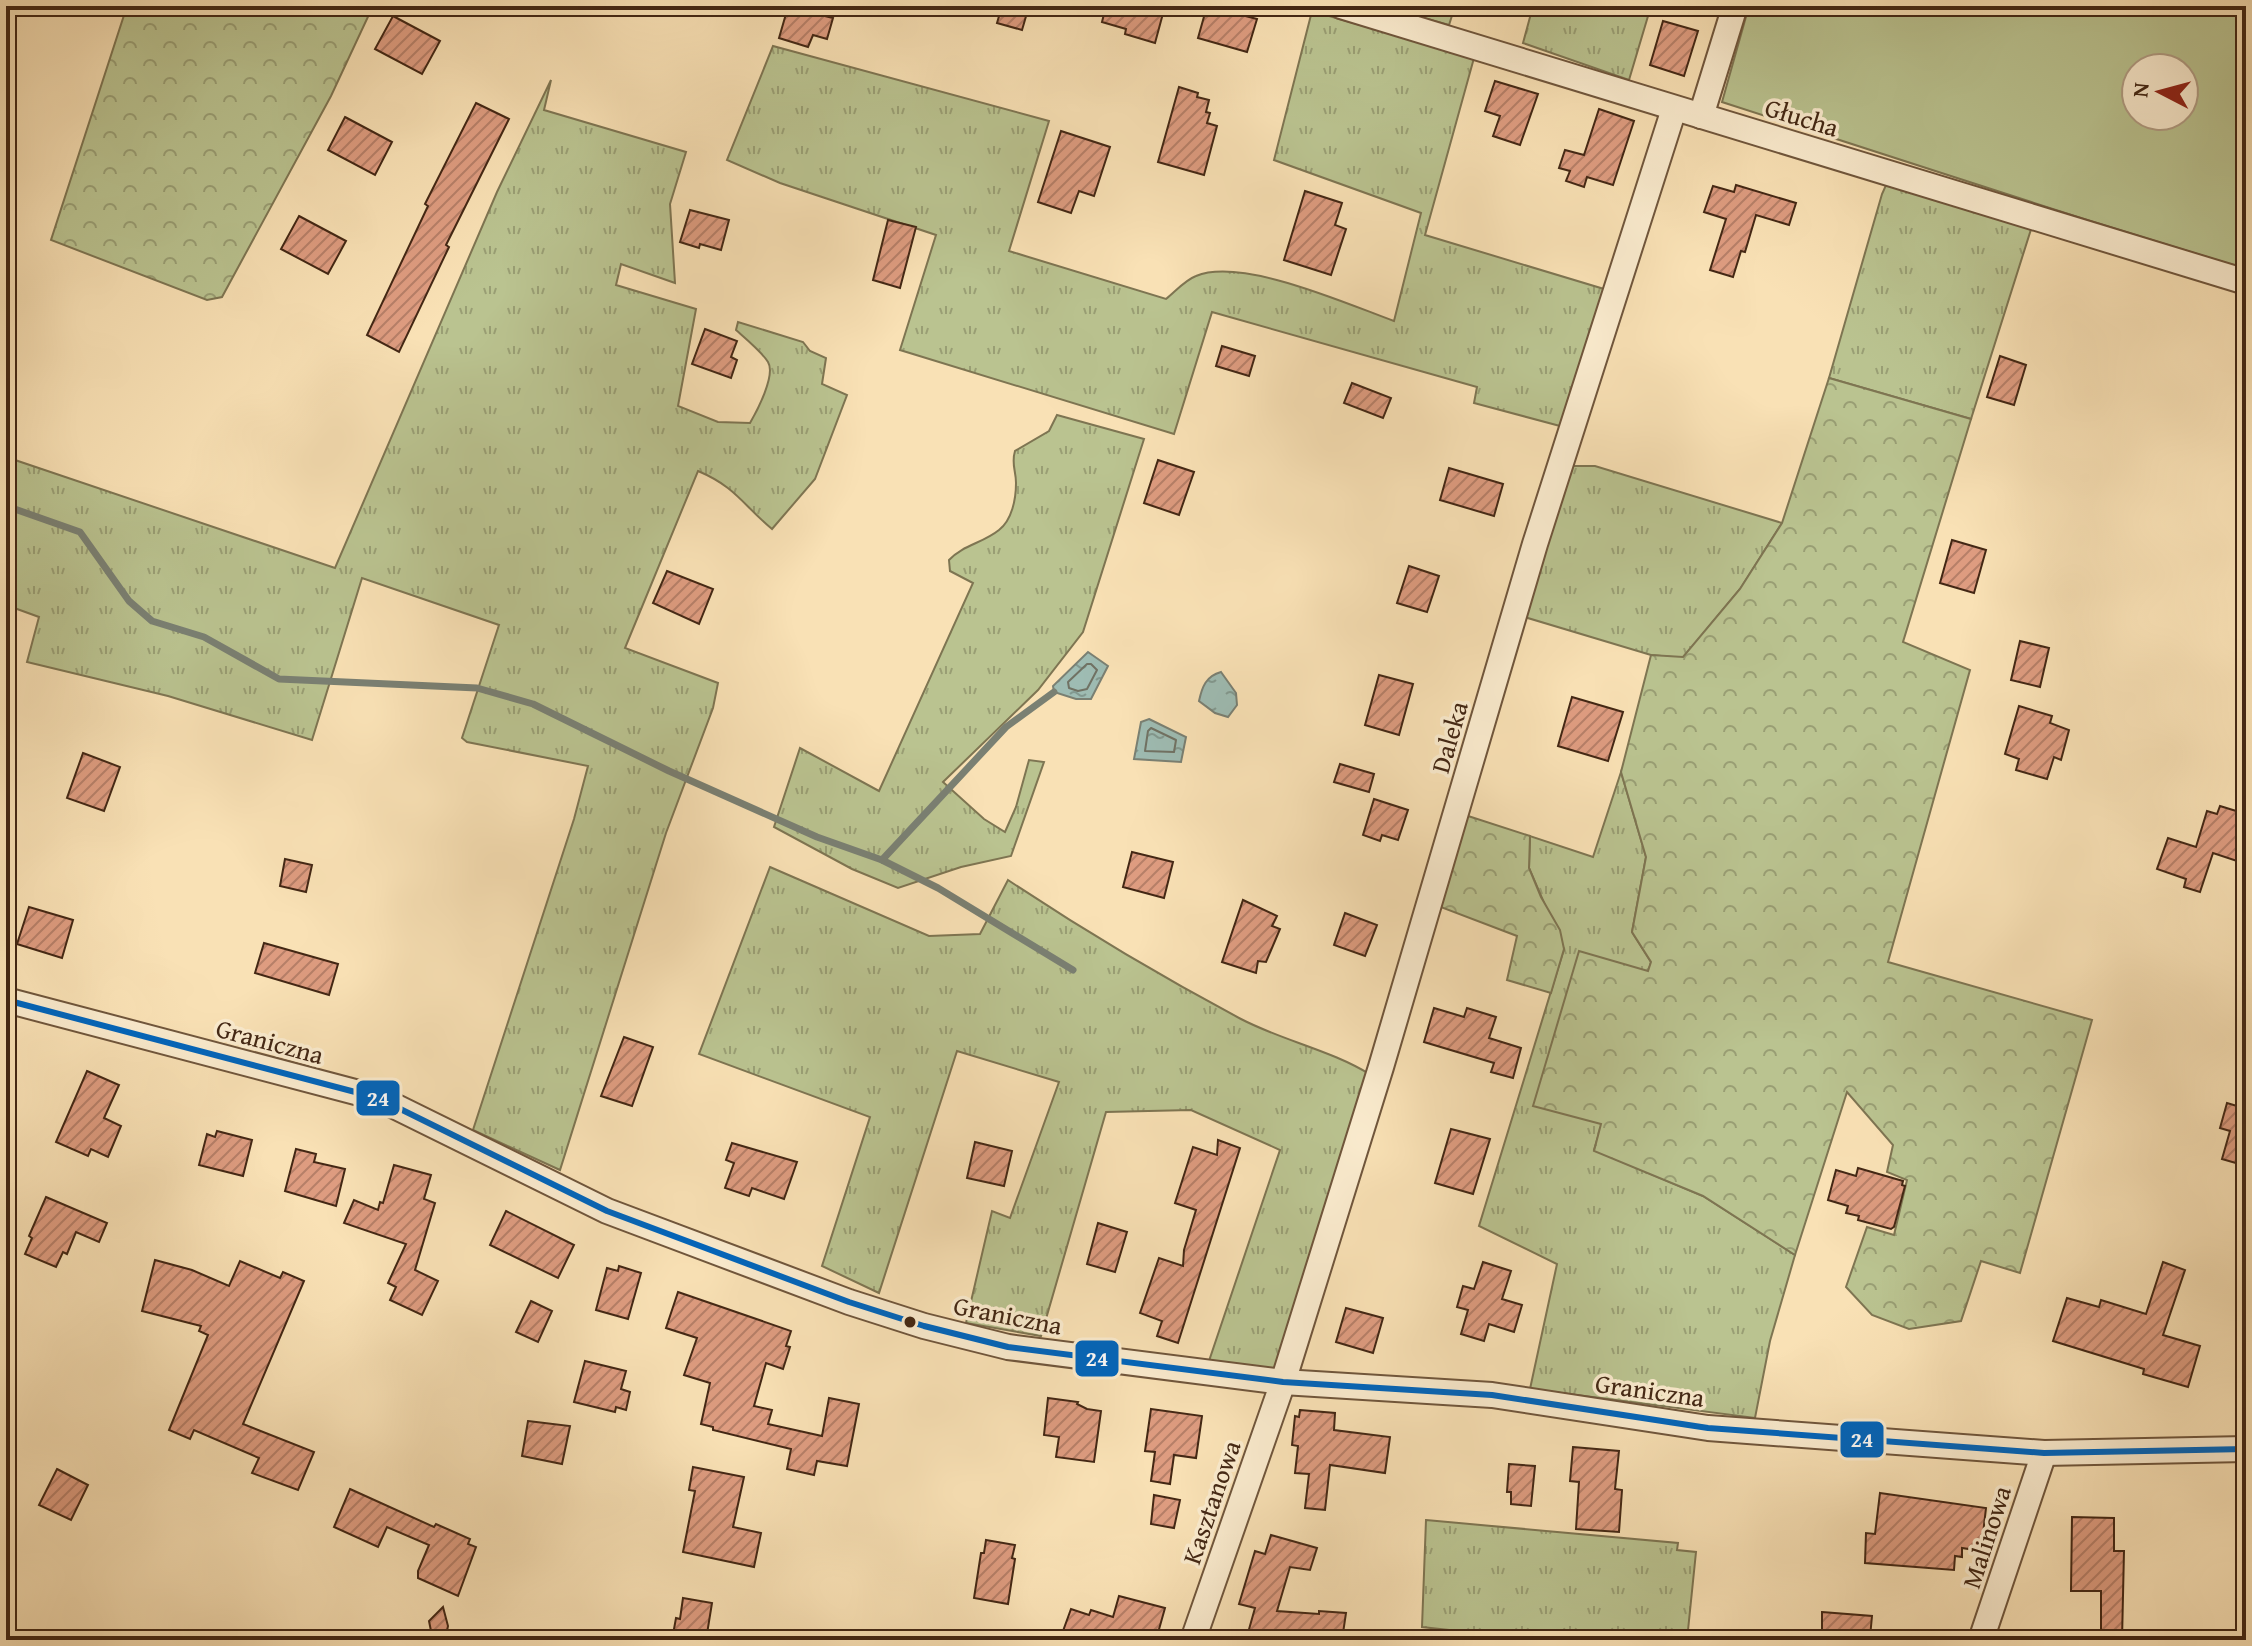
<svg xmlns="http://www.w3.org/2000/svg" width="2252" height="1646" font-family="'Gentium Book Plus',serif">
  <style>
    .grass { fill: url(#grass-tufts); stroke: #7e7552; stroke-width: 2 }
    .forest { fill: url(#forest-crowns); stroke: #7e7552; stroke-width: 2 }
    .garden { fill: #bac390; stroke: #7e7552; stroke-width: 2; fill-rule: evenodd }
    .water { fill: url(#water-ripples); stroke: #7a8073; stroke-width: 2 }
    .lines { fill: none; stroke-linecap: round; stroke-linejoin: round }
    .shore { stroke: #707264; stroke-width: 2 }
    .stream { stroke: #7a8073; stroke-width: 7 }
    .building { fill: url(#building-hatch); stroke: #432714; stroke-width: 2 }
    .street-casing { stroke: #70563c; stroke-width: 28 }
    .street { stroke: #fbeccf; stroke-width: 24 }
    .bus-1-casing { stroke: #fbeccf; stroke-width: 12 }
    .bus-1 { stroke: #0065bd; stroke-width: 6 }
    .bus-dot { fill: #432714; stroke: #fbeccf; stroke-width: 3 }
    .labels { text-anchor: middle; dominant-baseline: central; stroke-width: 7; stroke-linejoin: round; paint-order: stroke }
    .street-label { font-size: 26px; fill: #432714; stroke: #fbeccf }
    .line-badge { stroke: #fbeccf; stroke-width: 3 }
    .badge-label { font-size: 22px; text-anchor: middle; font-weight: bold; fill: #fff }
  </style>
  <defs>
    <pattern id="grass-tufts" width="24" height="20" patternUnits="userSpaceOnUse" patternTransform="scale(2)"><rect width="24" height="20" fill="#bac390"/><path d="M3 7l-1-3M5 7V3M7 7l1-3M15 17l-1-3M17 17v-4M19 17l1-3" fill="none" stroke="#999e74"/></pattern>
    <pattern id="forest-crowns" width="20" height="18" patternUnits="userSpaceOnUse" patternTransform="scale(2)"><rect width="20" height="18" fill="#bac390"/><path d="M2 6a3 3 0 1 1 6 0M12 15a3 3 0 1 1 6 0" fill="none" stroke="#999e74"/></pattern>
    <pattern id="water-ripples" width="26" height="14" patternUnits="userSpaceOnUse" patternTransform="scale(2)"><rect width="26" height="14" fill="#9ebcb3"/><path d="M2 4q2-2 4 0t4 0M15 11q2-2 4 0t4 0" fill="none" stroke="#829990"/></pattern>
    <pattern id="building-hatch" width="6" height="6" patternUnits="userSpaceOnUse" patternTransform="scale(2)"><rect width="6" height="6" fill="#de9c80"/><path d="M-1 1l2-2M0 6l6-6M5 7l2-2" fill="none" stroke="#b67f68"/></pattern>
  </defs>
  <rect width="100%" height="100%" fill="#f9e1b5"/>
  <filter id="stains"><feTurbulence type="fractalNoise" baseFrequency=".0025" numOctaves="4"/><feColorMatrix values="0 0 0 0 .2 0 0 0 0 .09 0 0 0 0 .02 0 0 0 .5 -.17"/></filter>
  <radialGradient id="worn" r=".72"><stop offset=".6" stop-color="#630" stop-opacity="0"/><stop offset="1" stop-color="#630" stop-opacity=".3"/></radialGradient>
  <g class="grass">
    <path d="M1533,6H1651L1629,80L1523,43Z"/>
    <path d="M1312,11L1474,58L1425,235L1604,289L1560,426L1474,403L1477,387L1212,312L1174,434L900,350L936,235L780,183L727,160L773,46L1049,121L1009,251L1166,299C1175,292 1185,280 1196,276C1242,257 1347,304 1394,321L1421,213L1274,160Z"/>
    <path d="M551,80L544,110L686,152L670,204L675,283L621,264L616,285L696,309L678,406L718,422L750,423C757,411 776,375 768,362C762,352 745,338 736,330L738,322L803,342L810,351L826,358L822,384L847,395L815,479L772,529C743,505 736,487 698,471L625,648L718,683L713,708L666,833L560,1170L473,1130L574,819L588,766L467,742L462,738L499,625L362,578L312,740L168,696L27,662L39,617L6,605V457L335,568L497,192Z"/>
    <path d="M1891,174L2033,223L1971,419L1829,378L1882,194Z"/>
    <path d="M1057,415L1144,439L1083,632L1038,690L943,782L984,819L1005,832L1016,807L1029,760L1044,762L1011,856L961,867L898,888L852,869L774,827L800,748L879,791L973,583L950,571L949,560C963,545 983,543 999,530C1012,520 1016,499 1016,483C1016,470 1011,464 1015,451L1049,431Z"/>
    <path d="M1572,466H1595L1782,523L1740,589L1683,658L1651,655L1521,616Z"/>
    <path d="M1621,772L1646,857L1632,932L1651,962L1594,1150L1703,1196L1795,1255L1770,1341L1755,1418L1530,1389L1557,1264L1479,1226L1564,949L1529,868L1530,836L1593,857Z"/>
    <path d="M770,867L929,936L980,934L1008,880C1083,930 1162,977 1241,1019C1283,1041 1331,1050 1371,1075L1274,1372L1209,1361L1280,1150L1191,1110L1106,1112L1041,1336L966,1323L992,1211L1010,1218L1059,1082L957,1051L879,1293L822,1266L870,1117L699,1054Z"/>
    <path d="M1426,1520L1678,1543L1677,1550L1696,1552L1687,1640H1540L1422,1627Z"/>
  </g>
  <g class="forest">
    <path d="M127,6H373L331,96L222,297L207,300L51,240Z"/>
    <path d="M1829,378L1971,419L1903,642L1970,670L1888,962L2092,1020L2020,1273L1981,1261L1961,1321L1909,1329L1872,1315L1846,1287L1867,1227L1894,1235L1907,1180L1887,1172L1893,1145L1847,1092L1795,1255L1703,1196L1594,1151L1601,1124L1533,1106L1579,951L1648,971L1651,962L1632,932L1646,857L1621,772L1651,655L1683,657L1740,589L1782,523Z"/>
    <path d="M1465,815L1530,836L1529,868L1541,897L1560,930L1564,949L1551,993L1507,980L1517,936L1438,906Z"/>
  </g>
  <g class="garden">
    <path d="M1381,6H1455L1449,25Z"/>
    <path d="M1749,6H2246V269L2087,220L1722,102ZM2136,68H2184V116H2136Z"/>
  </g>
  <g class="water">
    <path d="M1088,652L1108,666L1091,699H1076L1054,692L1053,686Z"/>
    <path d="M1221,672L1236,693L1237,705L1228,717L1215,713L1199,701C1202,687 1206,676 1221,672Z"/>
    <path d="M1149,719L1186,737L1181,762L1134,759L1141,722Z"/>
  </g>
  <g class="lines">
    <g class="shore">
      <path d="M1087,664H1091L1097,670L1087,689L1078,691L1069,688L1068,682Z"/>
      <path d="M1151,728L1176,740L1174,752L1145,751L1148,731Z"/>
    </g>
    <g class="stream">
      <path d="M6,506L80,532L129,601L152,621L204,637L279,679L477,688L533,704L669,771L817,837L882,860L938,888L1073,970"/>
      <path d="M882,860L1006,727L1054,692"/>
    </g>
  </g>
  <g class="building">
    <path d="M1002,6H1029L1022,30L997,23Z"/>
    <path d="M1106,6H1165L1155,43L1125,34L1126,29L1102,22Z"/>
    <path d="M1207,6L1257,19L1247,52L1198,38Z"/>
    <path d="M788,7L833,18L827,39L813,35L808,47L779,38Z"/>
    <path d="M393,16L440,41L422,74L375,49Z"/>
    <path d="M1663,21L1698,31L1684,76L1650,65Z"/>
    <path d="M1495,81L1538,94L1520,145L1493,136L1500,116L1485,111Z"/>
    <path d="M1179,87L1198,93L1197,97L1209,100L1206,112L1210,113L1207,123L1217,126L1204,175L1158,162Z"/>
    <path d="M476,103L509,119L446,245L449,247L399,352L367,335L428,206L425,204Z"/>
    <path d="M1599,109L1634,121L1613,185L1587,177L1584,187L1566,181L1570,171L1559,168L1565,150L1584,155Z"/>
    <path d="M345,117L392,142L375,175L328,150Z"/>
    <path d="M1061,131L1110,147L1094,196L1079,191L1071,213L1038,202Z"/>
    <path d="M1736,185L1796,203L1789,225L1756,215L1745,252L1741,251L1733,277L1710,270L1726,219L1704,212L1713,186L1734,192Z"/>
    <path d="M1305,191L1342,203L1335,225L1346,229L1331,275L1284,260Z"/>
    <path d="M690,210L729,220L721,250L700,244L699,248L680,242Z"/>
    <path d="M299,216L346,241L328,274L281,249Z"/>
    <path d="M888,220L916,227L900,288L873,280Z"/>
    <path d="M705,329L737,341L731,357L737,360L731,378L692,364Z"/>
    <path d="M1222,346L1255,356L1249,376L1216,366Z"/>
    <path d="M2000,356L2026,365L2014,405L1987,397Z"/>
    <path d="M1352,383L1391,398L1383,418L1344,403Z"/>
    <path d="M1158,460L1194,472L1179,515L1144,503Z"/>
    <path d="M1449,468L1503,484L1494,516L1440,500Z"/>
    <path d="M1952,540L1986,550L1974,593L1940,583Z"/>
    <path d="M1409,566L1439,576L1427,612L1397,603Z"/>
    <path d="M667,571L713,589L699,624L653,603Z"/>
    <path d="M2020,641L2049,648L2040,687L2011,680Z"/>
    <path d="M1379,675L1413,684L1399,735L1365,725Z"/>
    <path d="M1572,697L1623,712L1608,761L1558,746Z"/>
    <path d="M2019,706L2052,716L2050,723L2069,730L2061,760L2054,757L2047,779L2016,770L2019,759L2005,754Z"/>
    <path d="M83,753L120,767L104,811L67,798Z"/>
    <path d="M1340,764L1374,774L1369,792L1334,782Z"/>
    <path d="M1374,799L1408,810L1398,840L1382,835L1380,841L1363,835Z"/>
    <path d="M2220,806L2246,814V842L2240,862L2213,853L2200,892L2184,887L2186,879L2157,869L2168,838L2196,847L2207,811L2217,814Z"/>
    <path d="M1132,852L1173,862L1164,898L1123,887Z"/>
    <path d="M285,859L312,865L306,892L280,886Z"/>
    <path d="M1243,900L1277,916L1272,926L1280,929L1266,962L1258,961L1256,973L1222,962Z"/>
    <path d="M29,907L73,920L62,958L17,944Z"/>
    <path d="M1345,913L1377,925L1365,956L1334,945Z"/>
    <path d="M264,943L338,964L329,995L255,973Z"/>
    <path d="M1434,1008L1464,1017L1467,1008L1496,1017L1489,1038L1521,1048L1513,1078L1491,1072L1494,1063L1424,1042Z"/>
    <path d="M624,1037L653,1047L632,1106L601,1096Z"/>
    <path d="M87,1071L119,1085L104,1118L121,1126L108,1157L91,1149L88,1156L56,1142Z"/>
    <path d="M2241,1094L2246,1095V1166L2222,1159L2230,1131L2220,1128L2227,1103L2237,1106Z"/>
    <path d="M1451,1129L1490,1139L1473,1194L1435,1183Z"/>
    <path d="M217,1131L252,1140L243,1176L199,1165L207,1134L215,1137Z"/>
    <path d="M1218,1140L1240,1148L1178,1343L1157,1336L1162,1321L1140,1313L1159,1258L1183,1266L1184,1250L1196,1210L1175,1203L1193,1147L1217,1155Z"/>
    <path d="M975,1142L1012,1151L1004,1186L967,1178Z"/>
    <path d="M732,1143L797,1162L784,1199L752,1188L749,1196L725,1188L734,1163L726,1160Z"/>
    <path d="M296,1149L316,1154L314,1162L345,1169L336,1206L285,1191Z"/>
    <path d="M394,1165L431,1175L424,1199L435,1203L415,1270L438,1281L422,1315L390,1300L396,1287L388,1283L406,1244L344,1223L354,1200L378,1210L380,1202L383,1203Z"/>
    <path d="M1858,1168L1903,1181L1902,1185L1905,1186L1894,1227L1891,1229L1858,1220L1859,1216L1846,1213L1848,1206L1828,1200L1836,1170L1856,1176Z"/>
    <path d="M46,1197L107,1223L99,1242L76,1232L67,1254L63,1252L56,1267L25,1254L32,1238L29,1236Z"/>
    <path d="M506,1211L574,1245L558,1278L490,1245Z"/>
    <path d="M1098,1223L1127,1232L1115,1272L1087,1264Z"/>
    <path d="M155,1260L192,1270L229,1286L240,1261L280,1278L283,1272L304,1281L243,1424L314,1452L298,1490L252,1473L259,1458L194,1430L190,1439L169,1430L208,1335L199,1331L201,1326L142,1311Z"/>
    <path d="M1483,1262L1511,1271L1502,1299L1522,1305L1514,1332L1489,1324L1484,1341L1461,1334L1468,1310L1457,1307L1463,1286L1474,1289Z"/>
    <path d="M2163,1262L2185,1270L2163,1335L2200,1346L2188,1387L2143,1374L2144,1369L2053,1341L2067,1298L2099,1307L2101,1300L2146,1314Z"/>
    <path d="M619,1266L641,1273L628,1319L596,1310L607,1268L618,1271Z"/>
    <path d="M678,1292L791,1331L786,1346L790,1347L783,1369L766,1363L754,1406L772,1410L768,1424L822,1436L829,1398L859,1404L847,1466L817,1461L814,1475L787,1469L791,1449L713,1430V1427L701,1424L710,1383L684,1375L697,1338L666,1328Z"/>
    <path d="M531,1301L552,1311L538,1342L516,1332Z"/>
    <path d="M1346,1308L1383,1318L1373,1353L1336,1342Z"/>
    <path d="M585,1361L626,1371L621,1389L630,1392L626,1410L616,1407L615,1412L574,1402Z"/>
    <path d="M1048,1398L1078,1402L1077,1404L1087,1409L1101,1411L1094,1462L1056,1457L1059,1437L1044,1435Z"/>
    <path d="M1151,1409L1202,1416L1196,1458L1174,1455L1170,1484L1151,1481L1155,1452L1145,1451Z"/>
    <path d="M1300,1410L1335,1413L1334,1430L1390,1437L1385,1473L1330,1465L1325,1510L1305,1508L1309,1474L1295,1473L1298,1446L1292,1445L1295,1416L1299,1417Z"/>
    <path d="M528,1421L570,1426L562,1464L522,1456Z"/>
    <path d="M1573,1447L1619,1451L1615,1489L1622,1490L1619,1532L1576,1529L1579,1482L1570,1481Z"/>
    <path d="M1509,1464L1535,1466L1531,1506L1511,1504V1492H1507Z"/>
    <path d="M693,1467L744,1477L733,1527L761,1533L754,1567L683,1552L695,1491L689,1490Z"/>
    <path d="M57,1469L88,1485L71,1520L39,1505Z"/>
    <path d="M350,1489L434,1527L436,1524L470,1539L468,1544L476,1547L458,1596L418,1578V1571L429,1545L387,1527L378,1547L334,1527Z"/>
    <path d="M1880,1493L1986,1508L1981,1551L1962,1548V1557L1955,1556L1954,1570L1865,1563L1866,1533L1875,1534Z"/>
    <path d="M1154,1495L1180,1500L1174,1528L1151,1524Z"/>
    <path d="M2072,1517L2114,1518V1551H2124L2122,1640H2101V1591H2071Z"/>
    <path d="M1271,1535L1317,1548L1310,1570L1290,1567L1277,1611L1319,1614V1611L1346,1613L1342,1640H1246L1255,1608L1239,1604L1255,1551L1265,1554Z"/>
    <path d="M986,1540L1015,1545L1012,1558L1015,1559L1008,1604L974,1598L981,1553H984Z"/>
    <path d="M1119,1596L1165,1608L1156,1640H1099L1063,1631L1071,1609L1089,1615L1091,1610L1113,1617Z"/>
    <path d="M683,1598L712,1603L706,1640H672L676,1618L680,1619Z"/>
    <path d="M443,1607L448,1626L447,1631L437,1635L431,1631L429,1621Z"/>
    <path d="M1822,1612L1872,1616L1870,1637L1822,1634Z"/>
  </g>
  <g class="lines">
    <g class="street-casing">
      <g id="street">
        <path d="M1341,6L2246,282"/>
        <path d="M1701,116L1735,6"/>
        <path d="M6,1000L378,1098L607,1211L849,1302L924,1326L1008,1347L1283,1382L1492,1395L1708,1428L2044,1453L2246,1449"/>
        <path d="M1193,1640L1283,1382L1381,1067L1535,544L1674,109"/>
        <path d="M1981,1640L2044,1453"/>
      </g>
    </g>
    <use href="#street" class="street"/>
    <g class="bus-1-casing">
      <path id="bus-1" d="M6,1000L378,1098L607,1211L849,1302L924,1326L1008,1347L1283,1382L1492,1395L1708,1428L2044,1453L2246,1449"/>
    </g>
    <use href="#bus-1" class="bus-1"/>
  </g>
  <circle class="bus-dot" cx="910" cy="1322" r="7"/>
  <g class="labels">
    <g class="street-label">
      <text transform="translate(1802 117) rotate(17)">Głucha</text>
      <text transform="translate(1449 737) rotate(-74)">Daleka</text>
      <text transform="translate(270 1041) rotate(15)">Graniczna</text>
      <text transform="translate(1008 1315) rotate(11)">Graniczna</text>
      <text transform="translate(1650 1390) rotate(8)">Graniczna</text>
      <text transform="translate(1211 1502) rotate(-71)">Kasztanowa</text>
      <text transform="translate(1986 1537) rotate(-72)">Malinowa</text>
    </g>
  </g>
  <g class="line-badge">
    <rect x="355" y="1079" width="46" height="38" rx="8" fill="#0065bd"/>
    <rect x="1074" y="1339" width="46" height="39" rx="8" fill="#0065bd"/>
    <rect x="1839" y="1420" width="46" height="39" rx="8" fill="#0065bd"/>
  </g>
  <g class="badge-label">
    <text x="378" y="1106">24</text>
    <text x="1097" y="1366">24</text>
    <text x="1862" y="1447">24</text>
  </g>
  <rect width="2252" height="1646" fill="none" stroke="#f9e1b5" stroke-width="32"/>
  <rect x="8" y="8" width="2236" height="1630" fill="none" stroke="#432714" stroke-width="4"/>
  <rect x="16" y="16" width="2220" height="1614" fill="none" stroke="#432714" stroke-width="2"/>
  <g transform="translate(2160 92) rotate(276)"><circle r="38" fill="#fbeccf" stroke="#b19d84" stroke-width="2"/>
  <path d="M0-6L14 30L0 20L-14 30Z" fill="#8f2418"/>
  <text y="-12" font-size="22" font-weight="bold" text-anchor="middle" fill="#432714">N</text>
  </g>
  <rect width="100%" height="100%" filter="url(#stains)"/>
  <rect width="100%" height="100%" fill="url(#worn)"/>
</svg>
